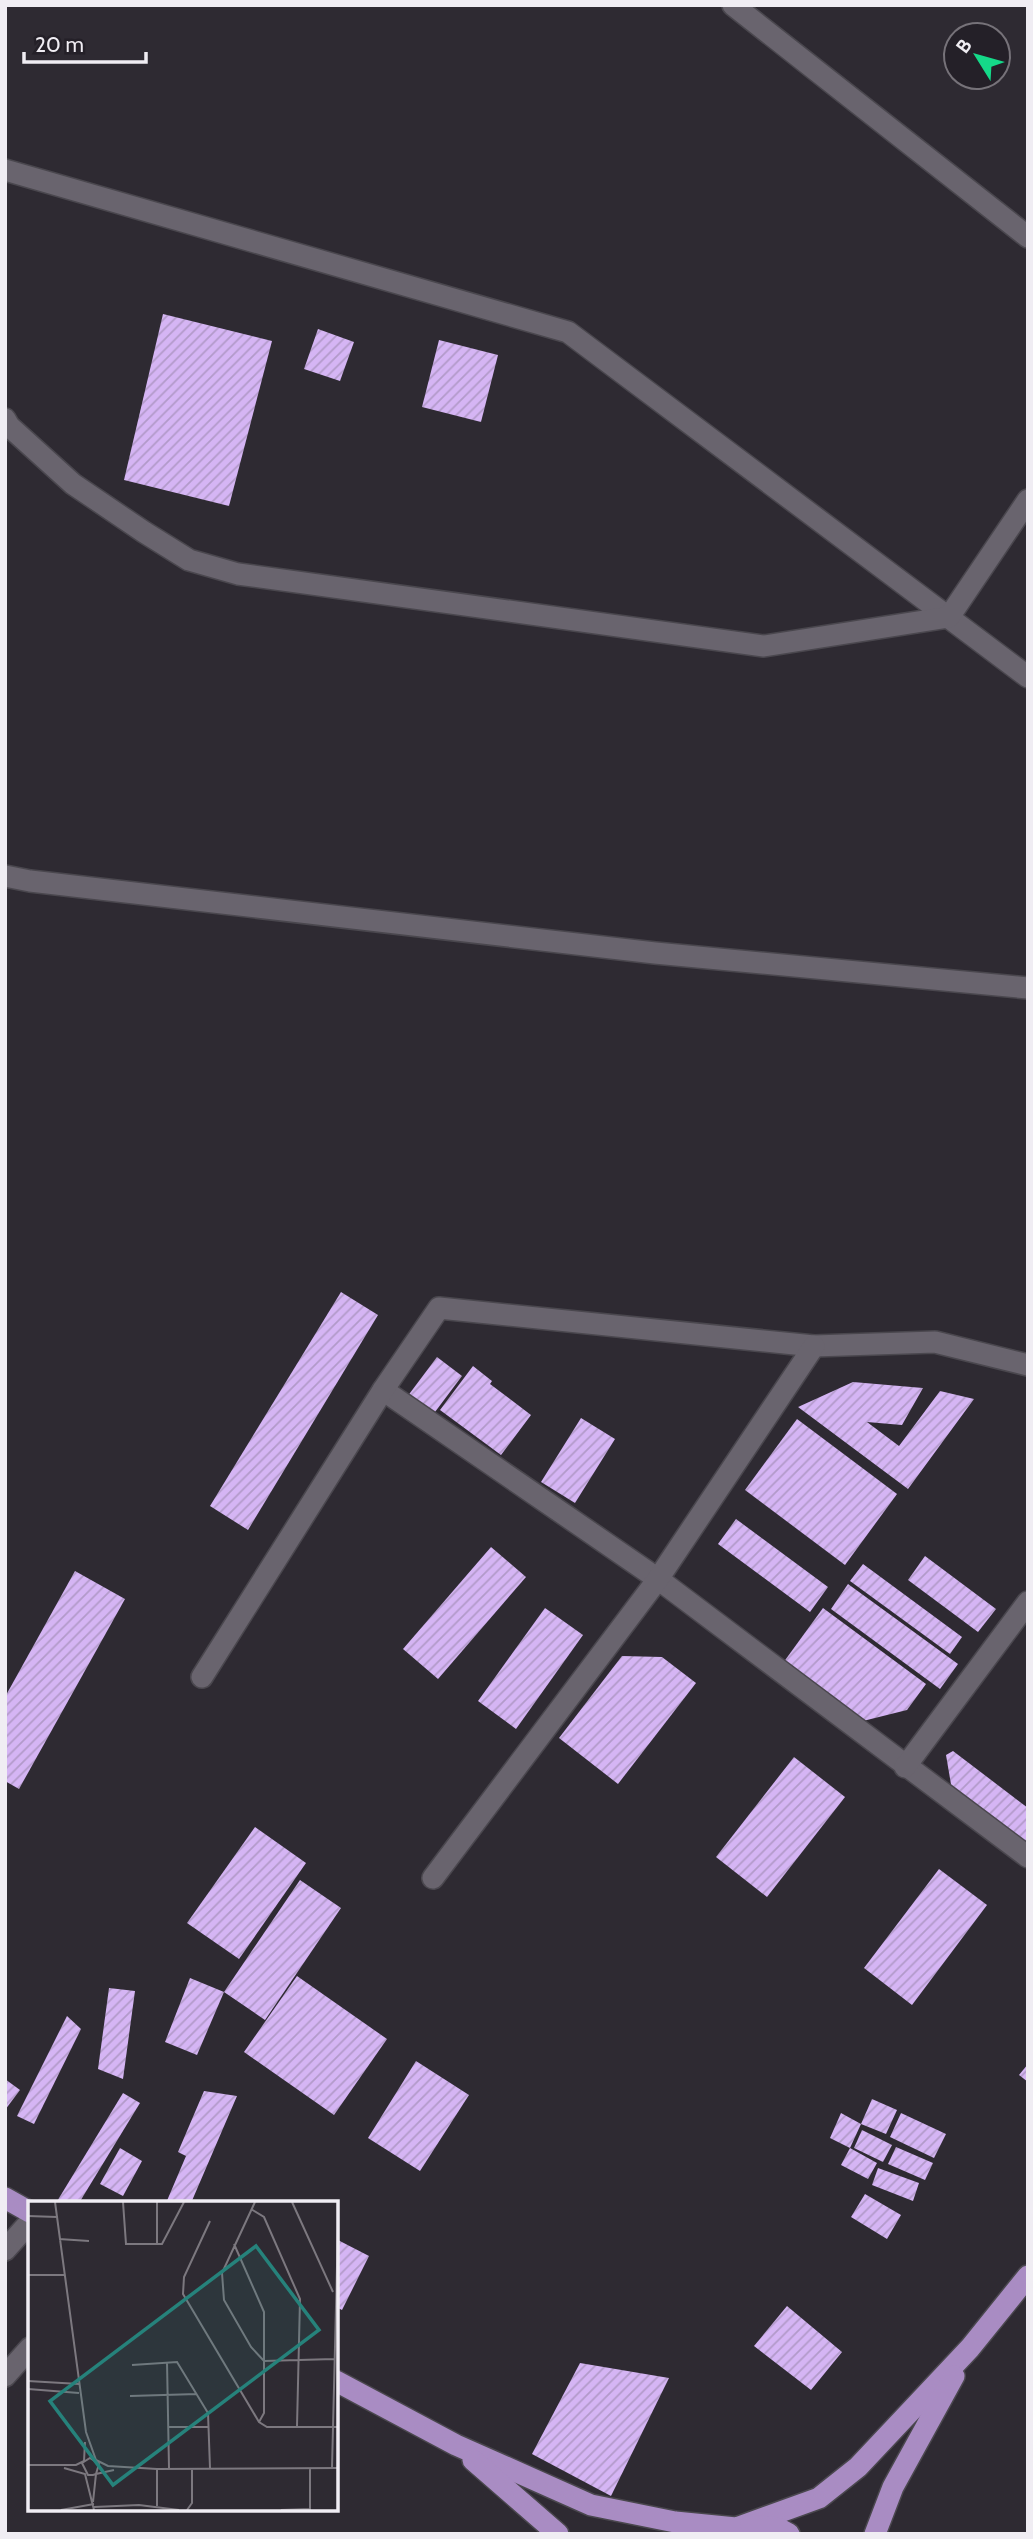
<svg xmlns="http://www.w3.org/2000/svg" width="1033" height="2539" font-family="Cabin,sans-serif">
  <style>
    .building { fill: url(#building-hatch) }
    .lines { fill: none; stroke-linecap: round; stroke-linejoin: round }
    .street-casing { stroke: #4a474e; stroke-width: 24 }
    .primary-casing { stroke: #4a474e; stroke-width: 24 }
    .street { stroke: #69646e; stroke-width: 21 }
    .primary { stroke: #a98cc3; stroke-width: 21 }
    .inset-road { fill: none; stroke: #7c787f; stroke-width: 2 }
    .view { fill: #26827b; fill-opacity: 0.15; stroke: #26827b; stroke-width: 3.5 }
    .inset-edge { fill: none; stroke: #f0edf3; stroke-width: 3.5 }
  </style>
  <defs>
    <pattern id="building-hatch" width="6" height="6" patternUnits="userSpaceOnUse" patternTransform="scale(1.75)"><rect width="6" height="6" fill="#d5b5f4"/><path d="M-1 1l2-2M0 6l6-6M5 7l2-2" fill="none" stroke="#b29ac9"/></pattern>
  </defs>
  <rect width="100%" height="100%" fill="#2e2a32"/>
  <g class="building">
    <path d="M163,314L272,341L229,506L124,480Z"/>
    <path d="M318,329L354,342L340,381L304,369Z"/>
    <path d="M439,340L498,355L481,422L422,407Z"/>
    <path d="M341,1292L378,1315L248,1530L210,1506Z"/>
    <path d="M437,1357L462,1376L429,1420L404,1401Z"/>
    <path d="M473,1366L492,1381L490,1384L531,1415L501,1455L440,1410Z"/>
    <path d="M853,1382L923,1388L902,1425L867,1422L899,1446L940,1391L974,1399L908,1489L798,1407Z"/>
    <path d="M581,1418L615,1439L575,1503L541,1482Z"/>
    <path d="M797,1419L897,1494L845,1565L745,1490Z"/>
    <path d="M736,1519L828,1587L810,1612L718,1544Z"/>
    <path d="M491,1547L526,1577L438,1679L403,1649Z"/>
    <path d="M925,1556L996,1609L978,1632L908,1580Z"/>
    <path d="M863,1564L962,1637L950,1654L850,1581Z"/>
    <path d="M75,1571L125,1599L19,1789L5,1781V1697Z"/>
    <path d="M848,1584L958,1664L940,1689L831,1609Z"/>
    <path d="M545,1608L583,1635L516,1729L478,1701Z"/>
    <path d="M823,1608L926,1684L907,1710L863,1721L783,1663Z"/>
    <path d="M622,1656L662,1657L696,1683L618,1784L559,1738Z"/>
    <path d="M953,1751L1028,1808V1853L953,1796L946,1755Z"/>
    <path d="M794,1757L845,1797L767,1897L716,1857Z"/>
    <path d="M255,1827L306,1863L239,1959L187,1923Z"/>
    <path d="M939,1869L987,1905L912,2005L864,1968Z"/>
    <path d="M300,1880L341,1908L265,2020L224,1992Z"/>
    <path d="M297,1976L387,2039L334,2115L244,2052Z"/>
    <path d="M190,1978L224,1992L197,2055L165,2042Z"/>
    <path d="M109,1988L135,1991L123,2079L98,2069Z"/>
    <path d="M67,2016L81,2029L34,2124L17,2116Z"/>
    <path d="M416,2061L469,2095L420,2171L368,2138Z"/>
    <path d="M1028,2064V2082L1019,2075Z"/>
    <path d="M5,2079L20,2090L5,2110Z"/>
    <path d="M204,2091L237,2096L191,2203H166L186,2156L178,2152Z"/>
    <path d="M123,2093L140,2103L79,2203H56Z"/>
    <path d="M872,2099L897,2110L886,2134L861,2124Z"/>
    <path d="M841,2113L861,2124L850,2148L830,2138Z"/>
    <path d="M901,2113L946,2134L934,2158L890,2137Z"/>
    <path d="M862,2130L892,2145L883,2162L854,2148Z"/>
    <path d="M896,2147L933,2163L925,2180L888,2164Z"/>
    <path d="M120,2148L142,2161L123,2196L100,2184Z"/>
    <path d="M850,2148L877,2163L868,2179L841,2165Z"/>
    <path d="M878,2168L919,2183L913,2201L872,2185Z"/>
    <path d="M865,2194L901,2215L887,2239L851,2217Z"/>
    <path d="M336,2239L369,2256L342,2310L336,2307Z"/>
    <path d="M787,2306L842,2352L811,2390L754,2346Z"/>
    <path d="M580,2363L669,2378L611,2496L532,2454Z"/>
  </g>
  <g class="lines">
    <g class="street-casing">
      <g id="street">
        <path d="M733,5L1028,237"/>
        <path d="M5,170L568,332L1028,677"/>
        <path d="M5,419L9,426L73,484L144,532L189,560L238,574L764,646L949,617L1028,500"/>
        <path d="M5,876L30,881L655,953L1028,988"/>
        <path d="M383,1390L658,1579L1028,1857"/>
        <path d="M202,1677L383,1390L439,1308L814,1346L935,1342L1028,1365"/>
        <path d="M905,1767L1028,1602"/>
        <path d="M433,1878L658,1579L814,1346"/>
        <path d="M5,2250L30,2222"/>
        <path d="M5,2376L30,2348"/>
      </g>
    </g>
    <g class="primary-casing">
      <g id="primary">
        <path d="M5,2198L30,2212"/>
        <path d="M336,2381L456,2445L591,2505L675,2522L736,2528L819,2498L858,2467L970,2348L1028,2276"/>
        <path d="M473,2460L558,2534"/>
        <path d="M751,2525L778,2528L789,2534"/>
        <path d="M875,2534L893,2487L954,2376"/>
      </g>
    </g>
    <use href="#street" class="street"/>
    <use href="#primary" class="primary"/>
  </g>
  <g transform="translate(28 2201)">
    <rect width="310" height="310" fill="#2e2a32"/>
    <path class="inset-road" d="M27,1L58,231L68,259L80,265L129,268L310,267M95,1L98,43H134L156,1M227,1L194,72L196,99L223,146L236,160L306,158M264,1L305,91M223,8L236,16L272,98L269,225M0,15L29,16M182,20L156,76L155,93L231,221L239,226H310M31,38L61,40M129,43V1M206,43L236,111V212L231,221M0,74H36M139,161L141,267M104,164L149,161L180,212L182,267M0,180L51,183M0,188L51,192M102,195L169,193M140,226H180M0,264H48L56,260L57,241M36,267L57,273L66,309M282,267V309M304,267L310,25M65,301L68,273L71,263L62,257L54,262L60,274H65L68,273L86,269M129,305V268M66,306L111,304L151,309M33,309L66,303M159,309L164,302V268M253,309L283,308"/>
    <path class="view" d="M228,45L291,129L85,284L22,200Z"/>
    <rect width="310" height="310" class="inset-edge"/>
  </g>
  <rect width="1033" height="2539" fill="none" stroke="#f0edf3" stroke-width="14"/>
  <g transform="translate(977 56) rotate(307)"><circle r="33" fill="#242028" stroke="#767279" stroke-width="2"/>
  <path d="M0-5L12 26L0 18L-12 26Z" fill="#15d989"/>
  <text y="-10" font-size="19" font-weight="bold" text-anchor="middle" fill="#f0edf3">B</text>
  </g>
  <path d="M24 52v10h122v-10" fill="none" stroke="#f0edf3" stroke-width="3.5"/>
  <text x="35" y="52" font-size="21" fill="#f0edf3" stroke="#242028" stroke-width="5" paint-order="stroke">20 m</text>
</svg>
